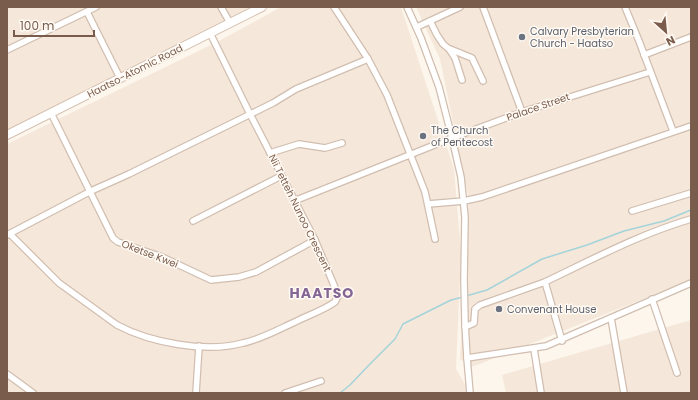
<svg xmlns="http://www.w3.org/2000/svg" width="698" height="400" font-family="Poppins,sans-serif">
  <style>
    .residential { fill: #f5e8da }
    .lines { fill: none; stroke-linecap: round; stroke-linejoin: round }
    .stream { stroke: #a5d3da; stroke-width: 1.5 }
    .minor-casing { stroke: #d1beb0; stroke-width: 8 }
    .secondary-casing { stroke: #d6c0b0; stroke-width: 10 }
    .minor { stroke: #fff; stroke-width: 5.5 }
    .secondary { stroke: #fff; stroke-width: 8 }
    .worship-dot { fill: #6b7280; stroke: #fffaf3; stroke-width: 1.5 }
    .labels { text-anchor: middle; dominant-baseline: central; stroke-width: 3; stroke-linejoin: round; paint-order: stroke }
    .worship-label { font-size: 10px; fill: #5b616d; stroke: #fffaf3; text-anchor: start }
    .street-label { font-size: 10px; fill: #7a5c4d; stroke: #fffaf3 }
    .district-label { font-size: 14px; font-weight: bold; letter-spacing: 1px; fill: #846695; stroke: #fffaf3 }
  </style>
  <rect width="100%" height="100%" fill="#fdf6ec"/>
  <g class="residential">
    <path d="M7,7H264L7,135Z"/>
    <path d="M281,7H401L454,169L461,253L456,369L470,393H7V144L215,43Z"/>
    <path d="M416,7H691V280L472,367L460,359L469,200L440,59Z"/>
    <path d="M691,320V393H506L502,375Z"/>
  </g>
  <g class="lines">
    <g class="stream">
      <path d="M466,296L487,290L542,259L587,245L624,231L664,221L691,210"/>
      <path d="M340,393L350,385L369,365L395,339L403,324L451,300L463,297"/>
    </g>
    <g class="minor-casing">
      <g id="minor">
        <path d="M221,7L230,23"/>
        <path d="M334,7L368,59L387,95L425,192L435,239"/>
        <path d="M407,7L421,38L439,87L452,138L461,177L465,217L464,280L465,323L467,358L470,393"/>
        <path d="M483,7L522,112"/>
        <path d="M625,7L639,41L673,131"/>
        <path d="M87,12L120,78"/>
        <path d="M430,21L437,35L443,44L449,49L455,58L462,80"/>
        <path d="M417,27L460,7"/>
        <path d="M450,49L472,58L483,81"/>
        <path d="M7,50L96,7"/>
        <path d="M644,55L691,37"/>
        <path d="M51,113L113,238L118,242L162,257L211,280L239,277L256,272L315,240"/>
        <path d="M270,153L299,144L325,148L342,143"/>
        <path d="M294,201L452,138L522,112L650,72"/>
        <path d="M428,204L464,201L482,197L691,126"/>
        <path d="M632,211L691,193"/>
        <path d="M193,221L281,176"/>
        <path d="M10,234L59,283L117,325C151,343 206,353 243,343C262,339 279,329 297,321C309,315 324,310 335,302L338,296L336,290L315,240L250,114L210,33"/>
        <path d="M7,235L91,191L129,174L273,103L296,89L368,59"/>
        <path d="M652,299L677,373"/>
        <path d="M611,318L624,393"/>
        <path d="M465,327L474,323L475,309L480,305L545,282"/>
        <path d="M562,341L545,282C593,259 640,234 691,219"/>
        <path d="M534,349L541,393"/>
        <path d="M467,358L546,346L691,283"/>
        <path d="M7,374L33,393"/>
        <path d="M196,393L199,346"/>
        <path d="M285,393L321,381"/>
      </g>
    </g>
    <g class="secondary-casing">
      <path id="secondary" d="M7,135L262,7"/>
    </g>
    <use href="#minor" class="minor"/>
    <use href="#secondary" class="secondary"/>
  </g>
  <g class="worship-dot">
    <circle cx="522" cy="37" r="4"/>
    <circle cx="423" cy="136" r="4"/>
    <circle cx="499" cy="309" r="4"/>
  </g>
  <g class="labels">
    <g class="worship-label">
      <text x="530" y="31">Calvary Presbyterian<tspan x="530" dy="12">Church - Haatso</tspan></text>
      <text x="431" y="130">The Church<tspan x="431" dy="12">of Pentecost</tspan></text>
      <text x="507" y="309">Convenant House</text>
    </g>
    <g class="street-label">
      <text transform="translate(135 71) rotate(-27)">Haatso-Atomic Road</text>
      <text transform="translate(538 107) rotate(-19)">Palace Street</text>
      <text transform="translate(300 213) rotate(64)">Nii Tetteh Nunoo Crescent</text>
      <text transform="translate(150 254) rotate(21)">Oketse Kwei</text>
    </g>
    <g class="district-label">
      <text x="322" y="293">HAATSO</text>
    </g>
  </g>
  <rect width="698" height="400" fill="none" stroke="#7a5c4d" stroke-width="16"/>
  <g transform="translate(666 32) rotate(153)" stroke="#fffaf3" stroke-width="3" paint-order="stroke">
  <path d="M0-3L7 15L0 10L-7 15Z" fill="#7a5c4d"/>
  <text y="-6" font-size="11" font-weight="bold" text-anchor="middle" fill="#7a5c4d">N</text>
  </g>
  <path d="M14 30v6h80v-6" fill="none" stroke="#7a5c4d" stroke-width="2"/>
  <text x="20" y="30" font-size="12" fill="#7a5c4d" stroke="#fffaf3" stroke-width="3" paint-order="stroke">100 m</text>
</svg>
